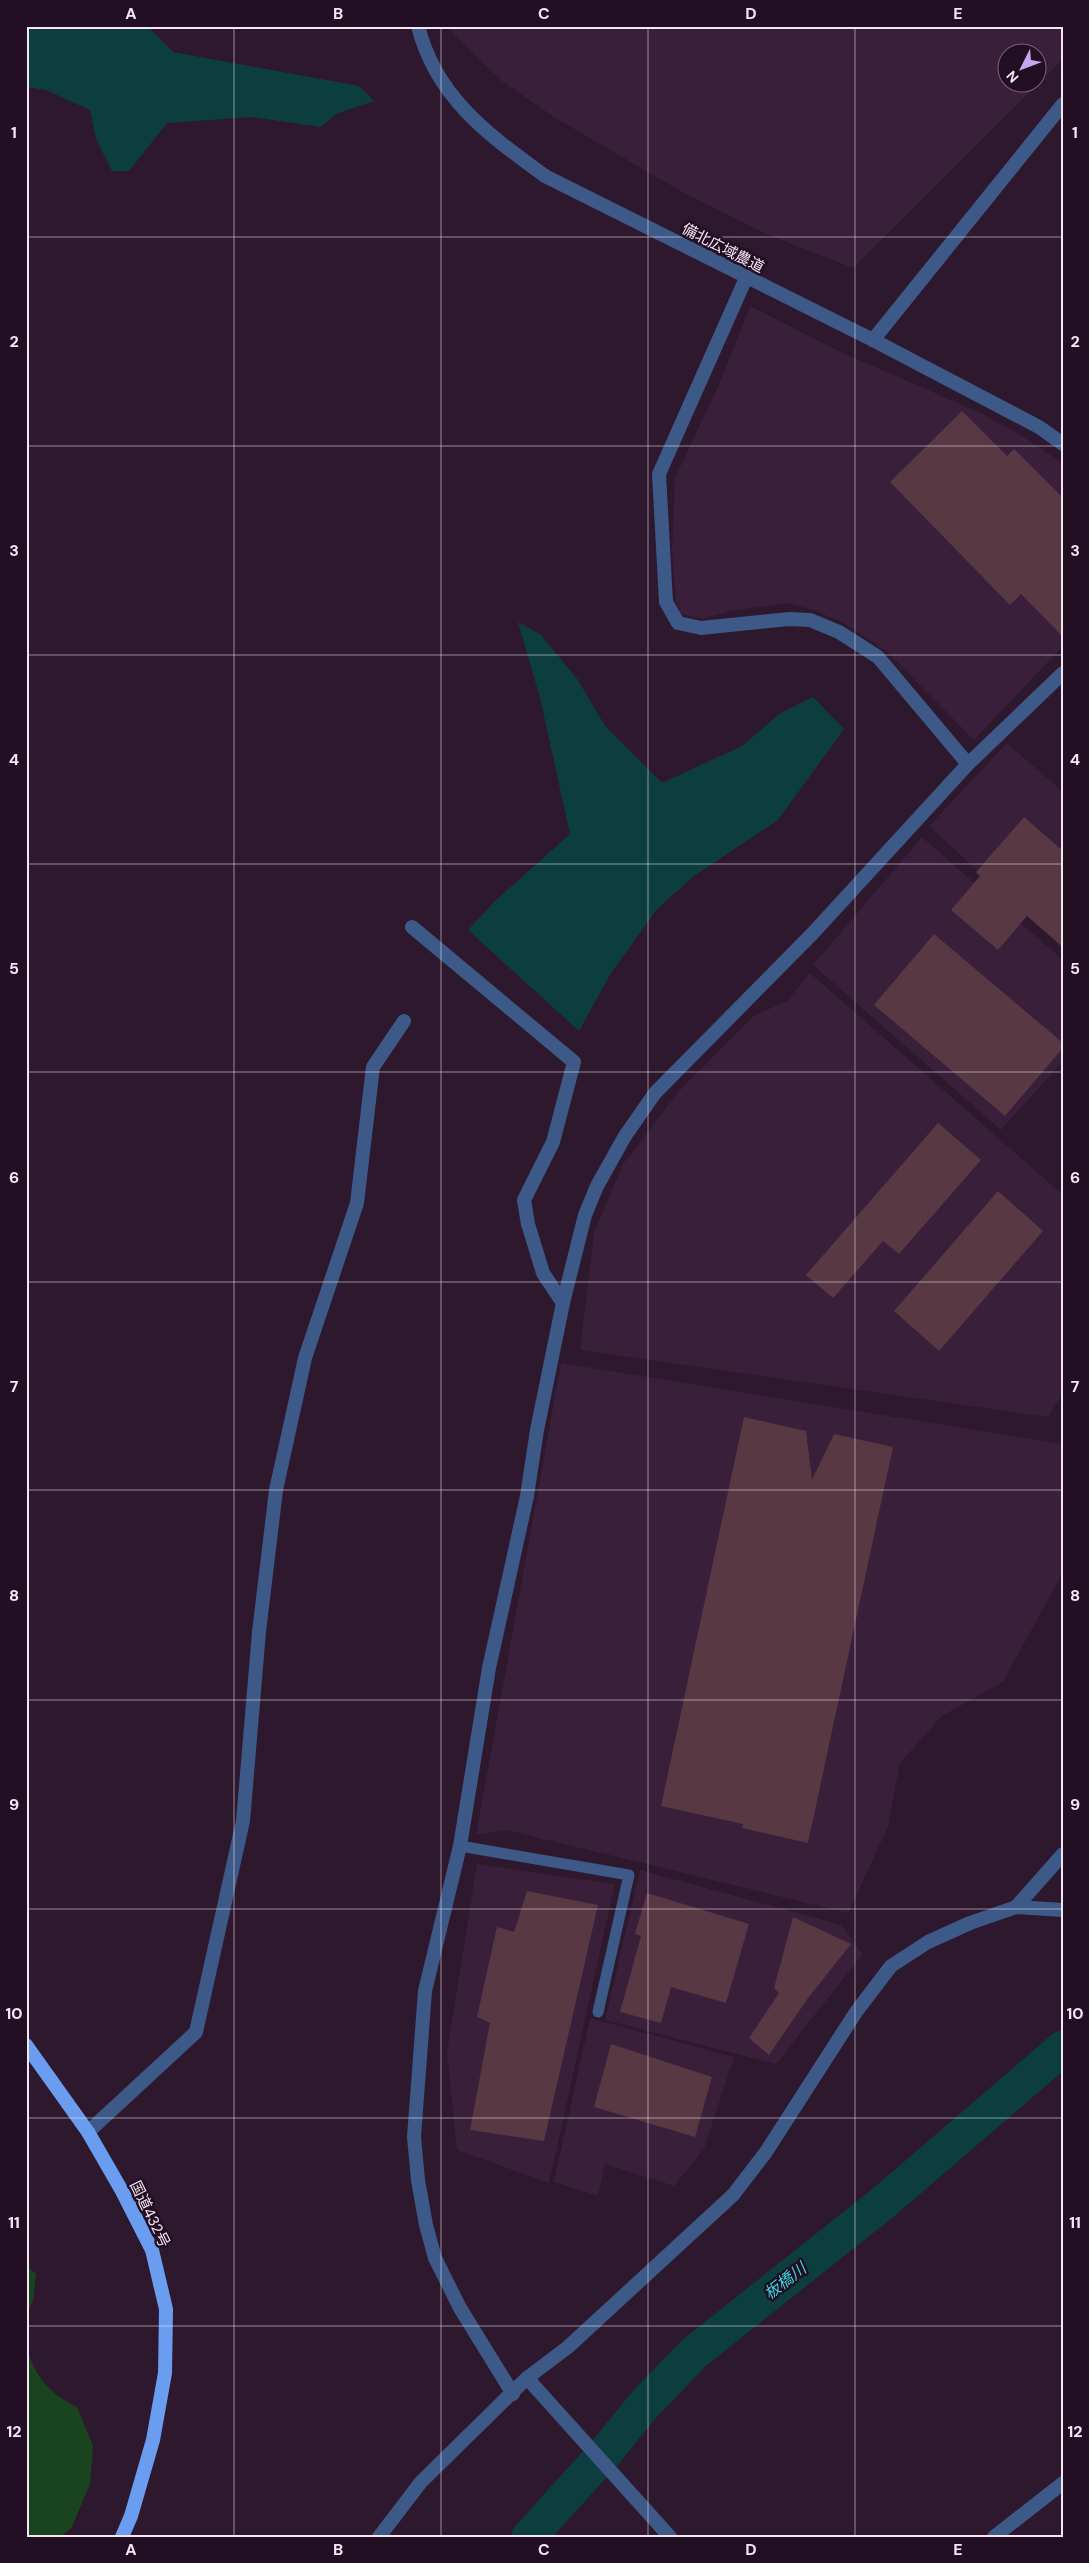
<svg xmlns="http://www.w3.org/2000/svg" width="1089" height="2563" font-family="'DM Sans','Noto Sans JP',sans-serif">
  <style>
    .built { fill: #391f39; fill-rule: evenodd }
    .green { fill: #19441e }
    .water { fill: #0c3e40 }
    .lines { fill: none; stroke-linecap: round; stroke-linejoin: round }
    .river { stroke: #0c3e40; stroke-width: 35 }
    .building { fill: #573843 }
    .service { stroke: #3d5988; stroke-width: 11 }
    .minor { stroke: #3d5988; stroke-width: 14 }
    .tertiary { stroke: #3d5988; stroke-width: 14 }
    .trunk { stroke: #6a9cf0; stroke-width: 14 }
    .grid { fill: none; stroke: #f5e6f4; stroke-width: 1; stroke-opacity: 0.55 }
    .labels { text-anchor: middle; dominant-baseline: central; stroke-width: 5; stroke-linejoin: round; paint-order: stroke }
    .street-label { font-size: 15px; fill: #f5e6f4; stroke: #230f23 }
    .water-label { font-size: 16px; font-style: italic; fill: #39d8df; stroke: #230f23 }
    .neatline { fill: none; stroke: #f5e6f4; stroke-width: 2 }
    .grid-label { font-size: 16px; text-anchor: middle; font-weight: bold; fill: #f5e6f4 }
  </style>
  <rect width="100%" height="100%" fill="#2d182d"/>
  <g class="built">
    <path d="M449,26H1063V59L853,268L766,234L682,192L557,119L502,81L452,33ZM1036,52V82H1006V52Z"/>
    <path d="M750,306L843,353L981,413L1022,436L1063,463V646L974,740L885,650L842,622L813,610L786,603L731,611L701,619L681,614L676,601L672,551L675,478L721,380Z"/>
    <path d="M1007,743L1063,792V949L929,826Z"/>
    <path d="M922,837L1063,960V1061L1001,1130L813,965Z"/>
    <path d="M810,973L1063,1195V1394L1048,1417L580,1350L594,1233L623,1164L681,1089L755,1015L787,1001Z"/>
    <path d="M561,1363L1063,1444V1572L1003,1682L942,1716L900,1763L888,1827L848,1913L506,1830L476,1835Z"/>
    <path d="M477,1864L615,1884L549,2183L457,2150L447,2052Z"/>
    <path d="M640,1870L842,1925L863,1954L776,2064L605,2020Z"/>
    <path d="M590,2018L734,2057L704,2149L674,2186L605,2164L598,2196L554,2182Z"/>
  </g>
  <g class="green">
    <path d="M26,2266L36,2274L33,2300L26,2317Z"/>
    <path d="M26,2348C37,2379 48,2392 77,2407L93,2446L90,2484L72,2527L60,2537H26Z"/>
  </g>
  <g class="water">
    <path d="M26,26H147L173,52L359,86L374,101L336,114L321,127L252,117L167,123L129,171H112L96,139L90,110L46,90L26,87Z"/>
    <path d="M518,622L541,635L578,680L605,726L662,783L742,746L779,714L813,697L844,729L778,820L694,876L658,908L611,973L579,1031L468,930L495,901L570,834L540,698Z"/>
  </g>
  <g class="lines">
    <path class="river" d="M529,2537L605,2453L643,2406L694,2353L884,2202L1063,2048"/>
  </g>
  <g class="building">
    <path d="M962,411L1007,456L1014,449L1063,498V637L1021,594L1010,605L890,482Z"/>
    <path d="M1024,817L1063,851V947L1027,916L998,950L951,910L980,876L976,872Z"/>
    <path d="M934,934L1063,1043V1048L1005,1116L874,1005Z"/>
    <path d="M938,1123L981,1160L899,1254L883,1241L833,1298L806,1275Z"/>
    <path d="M998,1191L1043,1231L939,1351L894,1311Z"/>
    <path d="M744,1417L806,1431L812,1480L834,1434L893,1447L808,1843L742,1828L743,1824L661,1806Z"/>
    <path d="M527,1891L598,1905L544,2141L470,2130L490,2023L477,2017L497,1927L514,1932Z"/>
    <path d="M647,1893L749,1924L726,2003L671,1987L661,2023L620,2012L641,1936L635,1934Z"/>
    <path d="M793,1917L851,1944L808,1998L769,2055L749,2038L779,1993L774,1988Z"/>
    <path d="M611,2044L712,2077L695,2137L594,2107Z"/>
  </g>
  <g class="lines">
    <path class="service" d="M460,1846L629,1875L598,2012"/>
    <g class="minor">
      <path d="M746,278L659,474L666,602L678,623L701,628L789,619L810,620L839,632L878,657L968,764"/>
      <path d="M412,927L574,1062L553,1142L524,1200L528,1224L543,1273L563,1303"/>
      <path d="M1016,1907L1063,1854"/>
      <path d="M88,2132L196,2032L243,1821L259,1632L276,1490L305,1358L357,1203L373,1067L404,1021"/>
      <path d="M527,2378L670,2537"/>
      <path d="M994,2537L1063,2483"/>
    </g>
    <g class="tertiary">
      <path d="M418,26C436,98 489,135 545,176L873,340L1039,427L1063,444"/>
      <path d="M873,340L1063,104"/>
      <path d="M513,2394L460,2308L435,2258L426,2225L418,2180L414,2137L425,1991L460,1846L489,1668L527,1496L537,1430L563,1303L585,1215L597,1186L625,1136L655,1093L813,933L968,764L1063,673"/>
      <path d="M379,2537L421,2482L527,2378L568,2347L733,2195L766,2152L856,2012L891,1966L928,1942L970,1923L1016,1907L1063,1910"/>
    </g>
    <path class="trunk" d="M26,2045L88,2132L122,2191L152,2250L166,2309L165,2373L153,2440L131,2516L122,2537"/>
  </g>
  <path class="grid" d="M234,26V2537M441,26V2537M648,26V2537M855,26V2537M26,237H1063M26,446H1063M26,655H1063M26,864H1063M26,1072H1063M26,1282H1063M26,1490H1063M26,1700H1063M26,1909H1063M26,2118H1063M26,2326H1063"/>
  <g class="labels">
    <g class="street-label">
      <text transform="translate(723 248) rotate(27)">備北広域農道</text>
      <text transform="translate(150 2214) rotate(64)">国道432号</text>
    </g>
    <g class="water-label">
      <text transform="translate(785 2281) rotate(-38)">板橋川</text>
    </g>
  </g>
  <rect width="1089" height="2563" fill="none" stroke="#230f23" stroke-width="55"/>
  <g transform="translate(1022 68) rotate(228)"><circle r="24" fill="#230f23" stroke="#776577"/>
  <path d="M0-4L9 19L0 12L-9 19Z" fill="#c8a5ef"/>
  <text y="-8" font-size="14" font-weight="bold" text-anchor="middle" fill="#f5e6f4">N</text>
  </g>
  <rect x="28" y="28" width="1034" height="2508" class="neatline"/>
  <g class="grid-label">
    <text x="131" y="19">A</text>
    <text x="338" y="19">B</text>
    <text x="544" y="19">C</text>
    <text x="751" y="19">D</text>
    <text x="958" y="19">E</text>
    <text x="14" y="138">1</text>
    <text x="1075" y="138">1</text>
    <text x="14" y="347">2</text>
    <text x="1075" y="347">2</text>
    <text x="14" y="556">3</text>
    <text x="1075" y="556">3</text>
    <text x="14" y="765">4</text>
    <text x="1075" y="765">4</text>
    <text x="14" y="974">5</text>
    <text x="1075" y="974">5</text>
    <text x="14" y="1183">6</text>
    <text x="1075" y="1183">6</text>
    <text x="14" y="1392">7</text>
    <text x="1075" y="1392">7</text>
    <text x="14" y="1601">8</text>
    <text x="1075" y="1601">8</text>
    <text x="14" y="1810">9</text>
    <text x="1075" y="1810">9</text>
    <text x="14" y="2019">10</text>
    <text x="1075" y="2019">10</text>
    <text x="14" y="2228">11</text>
    <text x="1075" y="2228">11</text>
    <text x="14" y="2437">12</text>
    <text x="1075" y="2437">12</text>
    <text x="131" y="2555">A</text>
    <text x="338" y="2555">B</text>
    <text x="544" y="2555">C</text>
    <text x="751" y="2555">D</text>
    <text x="958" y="2555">E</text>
  </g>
</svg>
